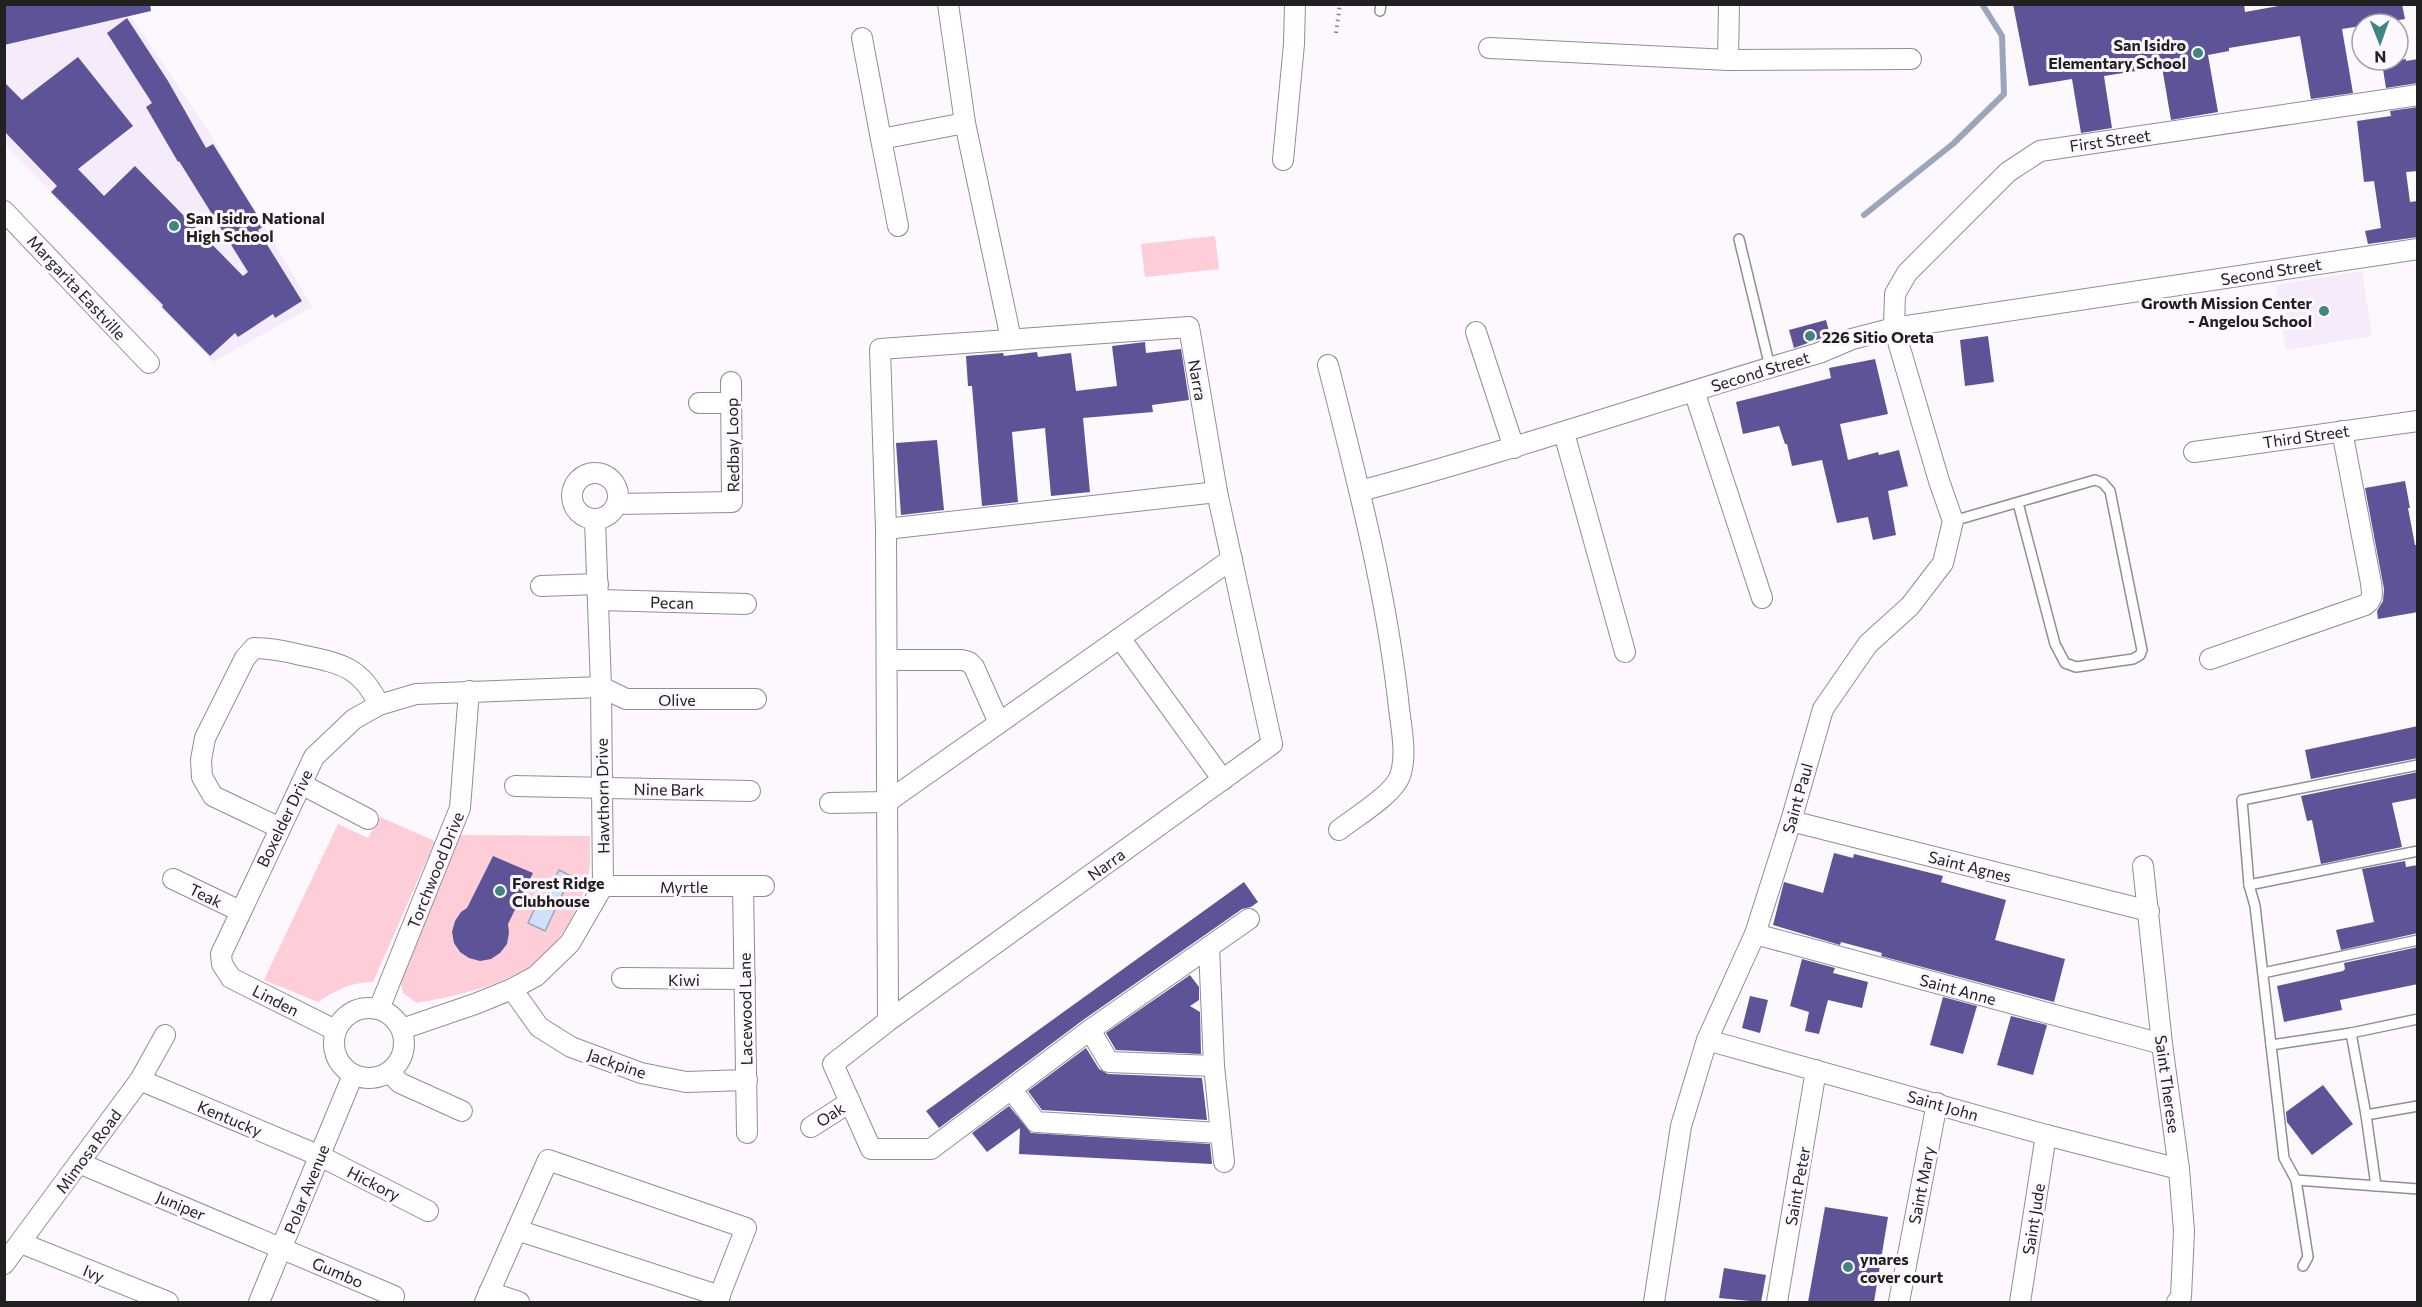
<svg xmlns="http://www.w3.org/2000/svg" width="2422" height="1307" font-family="Commissioner,sans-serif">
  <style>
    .built { fill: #f5ebfb }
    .green { fill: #fdcdd8 }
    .water { fill: #d1e0fc; stroke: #9ca6bb; stroke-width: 1.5 }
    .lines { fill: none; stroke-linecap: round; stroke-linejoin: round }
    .stream { stroke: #9ca6bb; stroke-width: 6 }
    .building { fill: #5d5397 }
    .service-casing { stroke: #928d95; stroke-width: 12 }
    .minor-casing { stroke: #928d95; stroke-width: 22 }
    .path { stroke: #888589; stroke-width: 4; stroke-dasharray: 1.5 4.5; stroke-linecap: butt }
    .service { stroke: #fff; stroke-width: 9 }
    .minor { stroke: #fff; stroke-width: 20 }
    .poi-dot { fill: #3f8681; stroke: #fcf8fe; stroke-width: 2 }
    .labels { text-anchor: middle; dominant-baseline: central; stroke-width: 6; stroke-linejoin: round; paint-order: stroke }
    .poi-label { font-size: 16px; font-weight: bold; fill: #222023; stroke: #fcf8fe; text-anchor: start }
    .street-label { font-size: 16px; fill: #222023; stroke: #fcf8fe }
  </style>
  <rect width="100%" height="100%" fill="#fcf8fe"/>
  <g class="built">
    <path d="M5,5H123L205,126L312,307L213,362L5,144Z"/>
    <path d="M2362,271L2372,336L2286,350L2276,285Z"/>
  </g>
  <g class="green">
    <path d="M1215,236L1219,269L1145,277L1141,244Z"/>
    <path d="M380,817L435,841L373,982C351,982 336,990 318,1002L264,980L338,824L368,838Z"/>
    <path d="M460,835L590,836C590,850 591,864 588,878C579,912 555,953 523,971C491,988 452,997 417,1003L403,993L400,979L404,964Z"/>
  </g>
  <path class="water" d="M559,870L571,876L545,931L528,923L535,908L543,904Z"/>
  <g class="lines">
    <path class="stream" d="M1864,215L1954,143L2004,94L2002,36L1982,4"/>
  </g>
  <g class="building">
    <path d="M4,4H150L151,11L4,45Z"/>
    <path d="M2013,4H2244L2245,12L2290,4H2402L2405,19L2342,29L2353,93L2311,99L2300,36L2229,48V51L2208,55L2218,112L2171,120L2162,67L2104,76L2112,128L2081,133L2072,79L2029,86Z"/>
    <path d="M127,18L168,81L206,148L213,144L264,226L258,230L302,301L275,318L273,314L238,337L235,333L210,356L162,307L163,305L51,192L57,186L4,131V82L22,100L78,57L133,126L78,169L104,196L135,166L243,276L248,272L179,161L178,162L146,107L152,103L107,33Z"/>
    <path d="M2406,59V61L2418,59V83L2386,88L2382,63Z"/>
    <path d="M2418,107V171L2406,172L2410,202L2418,201V237L2368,244L2365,231L2381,228L2374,181L2364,182L2357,121L2391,116L2390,111Z"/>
    <path d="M1826,320L1830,335L1794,348L1789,330Z"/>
    <path d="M1988,336L1994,382L1965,386L1960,340Z"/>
    <path d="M1145,342L1146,353L1181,349L1189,400L1152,405L1153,412L1083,418L1090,492L1051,496L1045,428L1012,432L1018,502L982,506L972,386H968L966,356L1003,353L1004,356L1037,352L1038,357L1071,353L1076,391L1117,386L1112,346Z"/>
    <path d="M1875,359L1888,414L1840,424L1848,460L1878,452L1879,455L1899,450L1908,486L1888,491L1896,535L1873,540L1868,517L1837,523L1822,460L1792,466L1787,444H1785L1779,426L1743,434L1736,402L1831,378L1829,368Z"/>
    <path d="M937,440L944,510L901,515L896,443Z"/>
    <path d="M2405,481L2410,508H2408L2415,545H2418V612L2378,619L2377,611L2383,601L2384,589L2365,488Z"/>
    <path d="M2418,726V758L2311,779L2305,750Z"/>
    <path d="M2418,772V798L2392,803L2402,847L2321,864L2312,820L2307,821L2301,796Z"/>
    <path d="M1834,853L1853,858L1854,854L1943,876L1941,882L2006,900L1995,940L2065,959L2054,1002L1881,956L1882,953L1841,942L1840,945L1773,925L1784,882L1823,893Z"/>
    <path d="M493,856L533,873L508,924L509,933L507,944L500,953L491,959L480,961L469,958L460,952L454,943L452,932L455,921L461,912L467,908Z"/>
    <path d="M2405,861L2406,867L2418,865V933L2341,950L2336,930L2374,922L2362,869Z"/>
    <path d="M1244,882L1258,902L1251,907L1242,909L1083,1020L939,1128L926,1111Z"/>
    <path d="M2418,947V984L2340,1000L2342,1010L2284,1022L2277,986L2343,971L2345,969L2344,963Z"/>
    <path d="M1802,959L1835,968L1833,973L1868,982L1862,1008L1828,1000L1819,1034L1805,1031L1809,1012L1790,1006Z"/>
    <path d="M1190,975L1199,987V1000L1190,1006L1200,1012L1201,1054L1116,1050L1106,1033Z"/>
    <path d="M1750,996L1768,1000L1760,1033L1742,1028Z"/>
    <path d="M1943,997L1977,1006L1963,1054L1930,1045Z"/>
    <path d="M2011,1016L2047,1025L2033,1075L1997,1065Z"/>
    <path d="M1086,1048L1099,1069L1108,1074L1202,1078L1207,1120L1042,1110L1028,1091Z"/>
    <path d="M2323,1085L2353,1124L2312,1155L2287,1122L2286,1112Z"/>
    <path d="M1009,1106L1031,1133L1210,1144L1212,1164L1019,1154L1020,1128L987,1152L972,1133Z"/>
    <path d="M1825,1207L1888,1217L1874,1302H1808Z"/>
    <path d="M1724,1268L1766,1275L1761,1302L1719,1298Z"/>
  </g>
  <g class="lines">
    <g class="service-casing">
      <g id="service">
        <path d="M1380,11L1381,4"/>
        <path d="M1739,239L1770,367"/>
        <path d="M1953,521L2095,480L2103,483L2110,491L2142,650L2140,655L2133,659L2076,667L2065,663L2055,644L2018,503"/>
        <path d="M2418,765L2242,800L2249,885L2255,906L2284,1158L2296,1180L2418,1189"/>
        <path d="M2249,885L2418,851"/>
        <path d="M2263,973L2418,940"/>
        <path d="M2351,1033L2418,1019"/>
        <path d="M2271,1045L2351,1033L2366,1115L2418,1106"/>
        <path d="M2366,1115L2376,1186"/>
        <path d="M2296,1180L2308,1257L2303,1266"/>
      </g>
    </g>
    <g class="minor-casing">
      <g id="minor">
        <path d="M948,4L965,123L1011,339"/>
        <path d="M862,38L881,139L965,123"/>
        <path d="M1489,48L1728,60L1911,59"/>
        <path d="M1728,60L1729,4"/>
        <path d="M881,139L898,226"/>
        <path d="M1283,160L1294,44L1295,4"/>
        <path d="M4,211L149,363"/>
        <path d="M1476,332L1514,448"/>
        <path d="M1328,365C1356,476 1385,586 1398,699C1400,723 1408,753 1400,776C1393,795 1355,817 1339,830"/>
        <path d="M1694,391L1762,598"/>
        <path d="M699,403H731"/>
        <path d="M1564,433L1625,652"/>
        <path d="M2194,452L2418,421"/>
        <circle cx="595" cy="496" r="23"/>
        <path d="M1360,491C1515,450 1665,398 1819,353L1852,339L1894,328L2418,249"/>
        <path d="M618,504L732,502L731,382"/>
        <path d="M886,529L1217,492"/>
        <path d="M541,586L598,584"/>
        <path d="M599,600L746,604"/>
        <path d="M1120,638L1223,780"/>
        <path d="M2210,659L2365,605C2374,599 2372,593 2371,583L2342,431"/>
        <path d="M887,660H962L969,662L974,667L999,723"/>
        <path d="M301,784L368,819"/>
        <path d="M515,786L750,791"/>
        <path d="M830,803L887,802L1232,559"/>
        <path d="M1791,821L2149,911"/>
        <path d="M280,828L213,796L202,777L201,760L205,738L245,658L254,648C271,648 285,651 301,655C339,663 361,666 379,705"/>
        <path d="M2143,866L2162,1044L2179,1169L2184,1231L2181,1297L2177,1302"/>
        <path d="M173,879L240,911"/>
        <path d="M603,886H764"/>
        <path d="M743,886L747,1133"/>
        <path d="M1755,934L2162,1044"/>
        <path d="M1209,947L1214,1066L1224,1162"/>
        <path d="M622,978L745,979"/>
        <path d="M512,989L539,1027L571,1047L641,1073L686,1082L747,1080"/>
        <circle cx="369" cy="1043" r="35"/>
        <path d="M379,1009L460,808L469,691"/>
        <path d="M888,1021L886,529L880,349L1189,327L1217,492L1272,744L888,1021L833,1064L871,1149H931L1090,1030L1249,919"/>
        <path d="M402,1029L475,1004L512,989L536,976L570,943L603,886L601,687L595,520"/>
        <path d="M335,1030L231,978L222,964L221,954L314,757L354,719L379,705L416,694L601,687L626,699H756"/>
        <path d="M1090,1030L1109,1062L1214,1066"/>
        <path d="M1707,1040L2046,1135L2179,1169"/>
        <path d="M389,1072L400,1083L462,1111"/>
        <path d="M140,1080L320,1156L428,1211"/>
        <path d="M1012,1090L1036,1122L1219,1133"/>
        <path d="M811,1127L850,1102"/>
        <path d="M79,1163L394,1296"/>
        <path d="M517,1230L720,1296"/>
        <path d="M21,1243L168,1302"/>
        <path d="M4,1264L140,1080L165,1035"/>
        <path d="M489,1292L519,1302"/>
        <path d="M259,1302L353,1075"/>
        <path d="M485,1302L548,1160L746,1228L717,1302"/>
        <path d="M1654,1302L1681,1126L1707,1040L1755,934L1791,821L1823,709L1868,644L1910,606L1943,563L1953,521L1939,481L1894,328L1895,294L1907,273L2008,172L2040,151L2418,95"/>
        <path d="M1777,1302L1816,1070"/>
        <path d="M1899,1302L1937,1103"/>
        <path d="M2020,1302L2046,1135"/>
      </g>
    </g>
    <path class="path" d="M1336,33L1340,4"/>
    <use href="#service" class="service"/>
    <use href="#minor" class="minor"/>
  </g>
  <g class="poi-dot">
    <circle cx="2198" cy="53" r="6"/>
    <circle cx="174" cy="226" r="6"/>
    <circle cx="2324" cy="311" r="6"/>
    <circle cx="1810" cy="336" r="6"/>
    <circle cx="500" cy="891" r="6"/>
    <circle cx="1848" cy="1267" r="6"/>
  </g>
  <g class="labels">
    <g class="poi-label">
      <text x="2186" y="44" text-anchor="end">San Isidro<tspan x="2186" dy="18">Elementary School</tspan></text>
      <text x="186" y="217">San Isidro National<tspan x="186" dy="18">High School</tspan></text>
      <text x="2312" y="302" text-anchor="end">Growth Mission Center<tspan x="2312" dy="18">- Angelou School</tspan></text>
      <text x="1822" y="336">226 Sitio Oreta</text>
      <text x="512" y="882">Forest Ridge<tspan x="512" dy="18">Clubhouse</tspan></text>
      <text x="1860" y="1258">ynares<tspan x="1860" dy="18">cover court</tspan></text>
    </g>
    <g class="street-label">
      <text transform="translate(2110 140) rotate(-8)">First Street</text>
      <text transform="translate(2271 271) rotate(-9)">Second Street</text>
      <text transform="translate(77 287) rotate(47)">Margarita Eastville</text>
      <text transform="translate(1760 371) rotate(-17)">Second Street</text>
      <text transform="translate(1198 380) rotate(80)">Narra</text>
      <text transform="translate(2306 436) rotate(-8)">Third Street</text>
      <text transform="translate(732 445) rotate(-91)">Redbay Loop</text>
      <text transform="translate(672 602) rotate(1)">Pecan</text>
      <text x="677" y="699">Olive</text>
      <text transform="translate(669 789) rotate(1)">Nine Bark</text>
      <text transform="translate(602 796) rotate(-91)">Hawthorn Drive</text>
      <text transform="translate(1797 798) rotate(-74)">Saint Paul</text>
      <text transform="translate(284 818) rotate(-64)">Boxelder Drive</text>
      <text transform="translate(1106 864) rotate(-36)">Narra</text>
      <text transform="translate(1970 866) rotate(14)">Saint Agnes</text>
      <text transform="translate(435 870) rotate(-68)">Torchwood Drive</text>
      <text x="684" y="886">Myrtle</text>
      <text transform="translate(206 895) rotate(26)">Teak</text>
      <text x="684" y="979">Kiwi</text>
      <text transform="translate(1958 989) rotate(15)">Saint Anne</text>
      <text transform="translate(276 1000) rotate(27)">Linden</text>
      <text transform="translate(745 1009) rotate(-91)">Lacewood Lane</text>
      <text transform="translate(617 1063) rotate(19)">Jackpine</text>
      <text transform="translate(2168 1084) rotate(82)">Saint Therese</text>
      <text transform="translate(1943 1105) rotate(16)">Saint John</text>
      <text transform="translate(830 1114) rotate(-33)">Oak</text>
      <text transform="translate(230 1118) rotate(23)">Kentucky</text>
      <text transform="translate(88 1151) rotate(-54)">Mimosa Road</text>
      <text transform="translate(374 1183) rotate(27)">Hickory</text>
      <text transform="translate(1921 1185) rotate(-79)">Saint Mary</text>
      <text transform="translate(1797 1186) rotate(-80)">Saint Peter</text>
      <text transform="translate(306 1189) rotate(-68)">Polar Avenue</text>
      <text transform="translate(181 1205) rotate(23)">Juniper</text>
      <text transform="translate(2033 1219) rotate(-81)">Saint Jude</text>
      <text transform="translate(338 1272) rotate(23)">Gumbo</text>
      <text transform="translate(94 1273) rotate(22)">Ivy</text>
    </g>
  </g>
  <rect width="2422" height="1307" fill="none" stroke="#222023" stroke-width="12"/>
  <g transform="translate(2380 42) rotate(179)"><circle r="28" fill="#fcf8fe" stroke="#a5a2a6" stroke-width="1.5"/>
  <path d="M0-4.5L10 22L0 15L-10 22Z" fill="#3f8681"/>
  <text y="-9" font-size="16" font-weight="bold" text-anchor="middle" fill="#222023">N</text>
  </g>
</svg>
